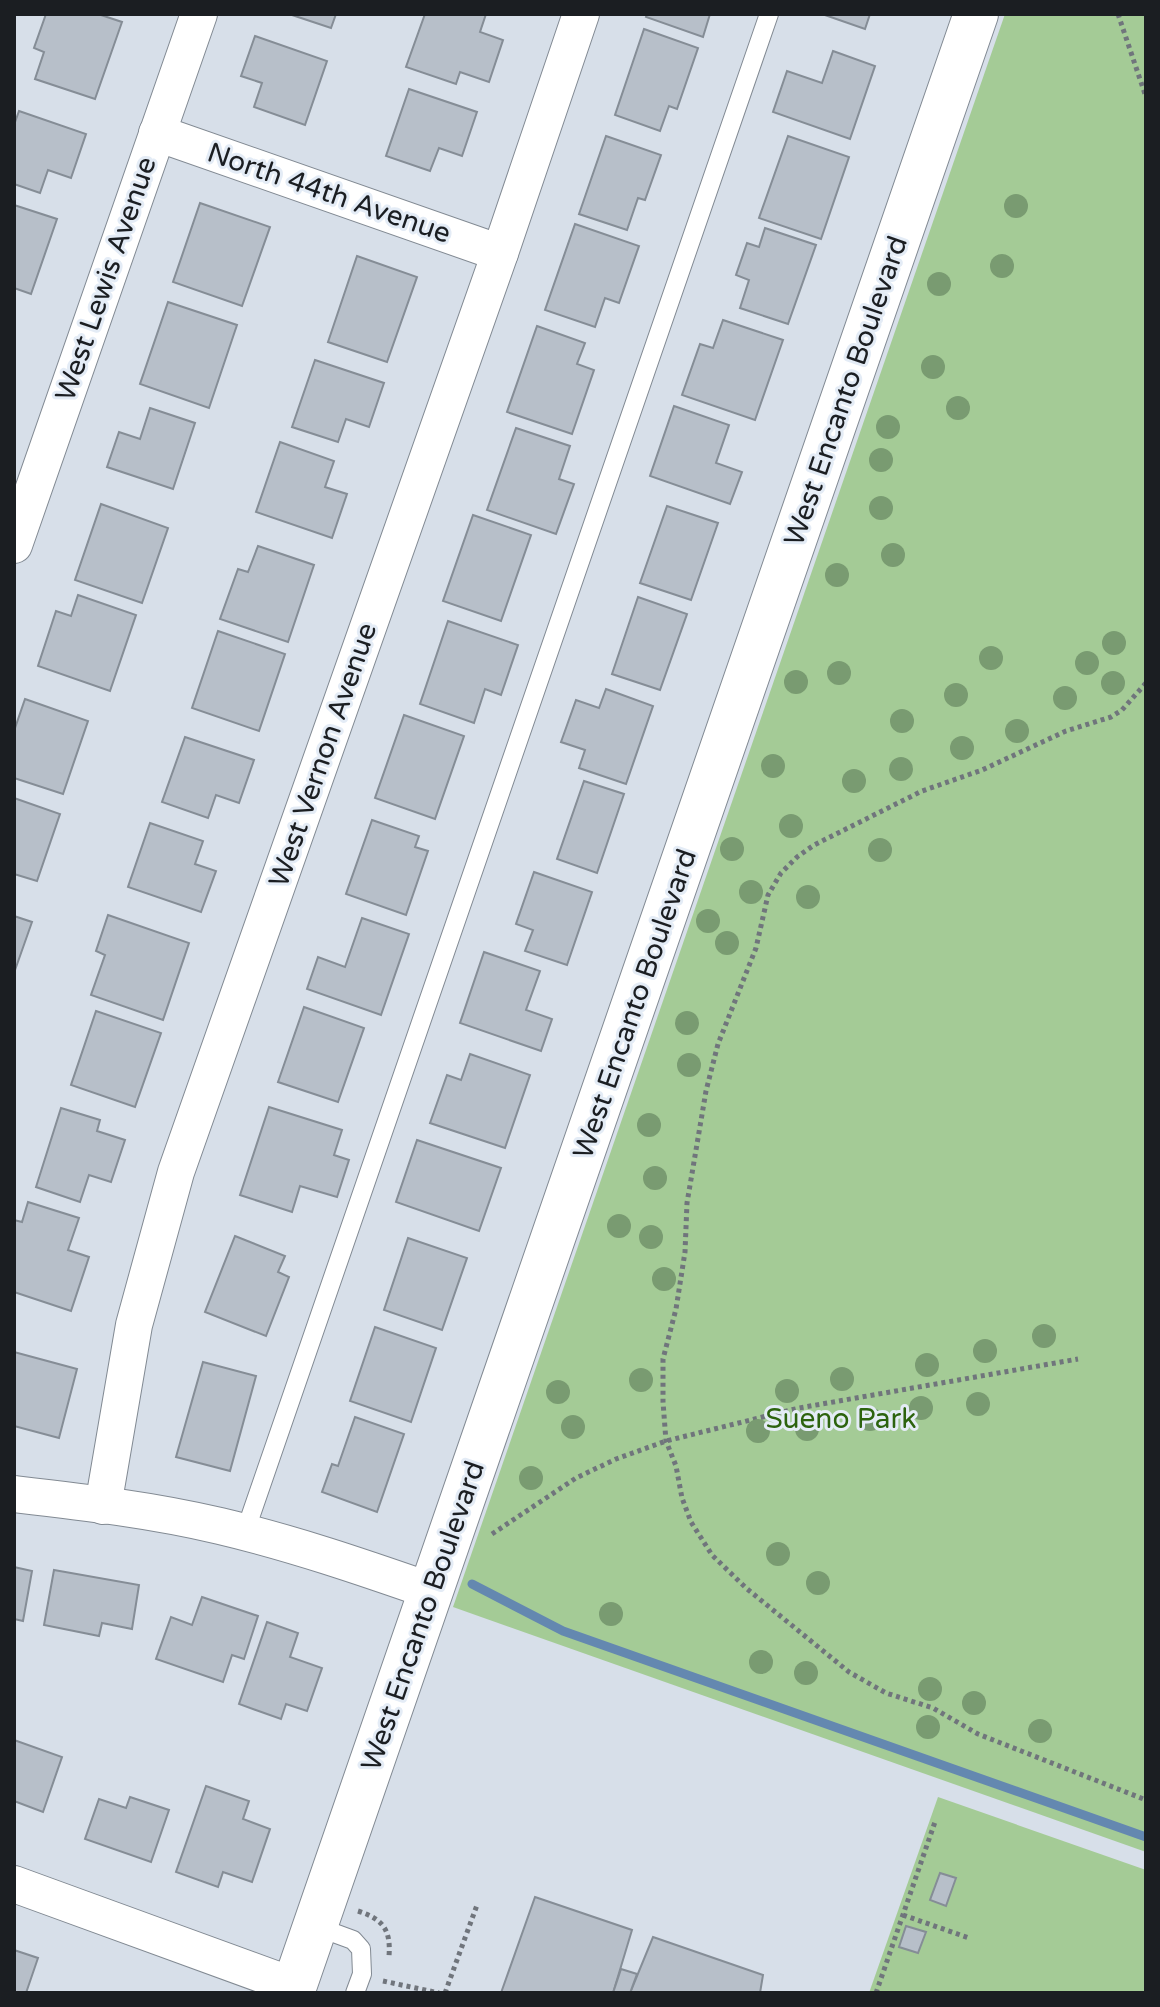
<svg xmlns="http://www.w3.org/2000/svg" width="1160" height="2007" font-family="'Varela Round',sans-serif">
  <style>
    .green { fill: #a4cb96 }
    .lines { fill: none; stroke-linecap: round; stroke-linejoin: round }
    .stream { stroke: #6488b0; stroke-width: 9 }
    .building { fill: #b7bfc9; stroke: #858d96; stroke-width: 2 }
    .lane-casing { stroke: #828a93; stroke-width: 20 }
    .street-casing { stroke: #828a93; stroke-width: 38 }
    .secondary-casing { stroke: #828a93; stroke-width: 46 }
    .path { stroke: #70757c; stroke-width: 5; stroke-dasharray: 4 4; stroke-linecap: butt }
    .lane { stroke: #fff; stroke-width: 18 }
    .street { stroke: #fff; stroke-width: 36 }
    .secondary { stroke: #fff; stroke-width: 44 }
    .tree { fill: #799b71 }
    .labels { text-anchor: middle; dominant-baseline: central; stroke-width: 6; stroke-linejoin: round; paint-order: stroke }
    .street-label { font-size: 28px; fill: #1b1e22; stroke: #e4ecf6 }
    .park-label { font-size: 28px; fill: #2c630e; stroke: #e4ecf6 }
  </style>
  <rect width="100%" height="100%" fill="#d7dfe9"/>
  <g class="green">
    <path d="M1005,14H1146V1852L453,1607Z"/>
    <path d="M938,1797L1146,1870V1993H869Z"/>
  </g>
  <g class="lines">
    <path class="stream" d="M472,1584L563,1631L1146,1837"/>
  </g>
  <g class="building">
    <path d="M46,14H98L122,22L95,99L35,79L44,52L34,48Z"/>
    <path d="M289,14H336L331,28Z"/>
    <path d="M425,14H486L480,32L503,40L489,82L460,72L456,84L406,67Z"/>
    <path d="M647,14H710L703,37L646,17Z"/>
    <path d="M822,14H870L865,29Z"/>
    <path d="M644,29L698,48L677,109L669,106L660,131L615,115Z"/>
    <path d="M255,36L327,61L305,125L254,107L262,83L241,76Z"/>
    <path d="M833,51L875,66L850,139L773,112L787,71L822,83Z"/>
    <path d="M409,89L477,112L462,156L439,148L430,171L386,156Z"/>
    <path d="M19,111L86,134L71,178L48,170L40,193L14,184V125Z"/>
    <path d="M606,136L661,155L645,200L638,198L627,230L579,214Z"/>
    <path d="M788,136L849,157L821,239L759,218Z"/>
    <path d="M200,203L270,227L242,306L173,282Z"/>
    <path d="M14,205L57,219L31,294L14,288Z"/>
    <path d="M575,224L639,246L619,303L605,298L595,327L545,310Z"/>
    <path d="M765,228L816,245L788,324L740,308L749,280L736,275L747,243L759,247Z"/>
    <path d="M357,256L417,277L387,362L328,342Z"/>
    <path d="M168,302L237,325L209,408L140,384Z"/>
    <path d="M723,320L783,340L755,420L682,395L700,344L713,348Z"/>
    <path d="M537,326L585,343L577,364L594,370L572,434L507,412Z"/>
    <path d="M315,360L384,383L369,427L346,419L338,442L292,427Z"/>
    <path d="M674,406L729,425L716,463L742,472L730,504L650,476Z"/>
    <path d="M150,408L195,423L173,489L107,467L119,432L140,439Z"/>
    <path d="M516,428L570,446L559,479L574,484L556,534L487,510Z"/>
    <path d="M280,442L334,461L325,487L347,494L332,538L256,512Z"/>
    <path d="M101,504L168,528L142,603L75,580Z"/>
    <path d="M667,506L718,523L691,600L640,583Z"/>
    <path d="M473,515L531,535L501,621L443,601Z"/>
    <path d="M258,546L314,565L288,642L220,619L238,569L248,572Z"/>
    <path d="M78,595L136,615L110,691L38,666L56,611L71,616Z"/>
    <path d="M638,597L687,614L660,690L612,674Z"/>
    <path d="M448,621L518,645L501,695L485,689L474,723L420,704Z"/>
    <path d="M218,631L285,654L259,731L192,708Z"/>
    <path d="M606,689L653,706L626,784L579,768L585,750L561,742L576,700L599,708Z"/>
    <path d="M25,699L88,721L63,794L14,778V731Z"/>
    <path d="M404,715L464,736L435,819L375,798Z"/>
    <path d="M185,737L254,760L239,803L216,795L208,818L162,802Z"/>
    <path d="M584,781L624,794L597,873L557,859Z"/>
    <path d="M14,798L60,814L37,881L14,874Z"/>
    <path d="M372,820L419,836L415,847L428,851L406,915L346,894Z"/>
    <path d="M150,823L203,841L195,864L216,871L201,912L128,887Z"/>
    <path d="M534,872L592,892L567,965L525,951L533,930L516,924Z"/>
    <path d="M108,915L189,943L163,1020L91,995L105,955L96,951Z"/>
    <path d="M14,916L32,922L14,973Z"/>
    <path d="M362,918L409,934L381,1015L307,989L318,957L345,967Z"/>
    <path d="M484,952L540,971L526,1010L552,1019L541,1051L460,1023Z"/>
    <path d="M304,1007L364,1028L338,1102L278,1082Z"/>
    <path d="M96,1011L161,1033L135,1107L71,1085Z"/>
    <path d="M470,1054L530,1075L505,1148L430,1123L447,1075L461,1080Z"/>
    <path d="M269,1107L342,1130L334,1155L349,1160L337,1197L300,1186L292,1212L240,1195Z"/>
    <path d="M61,1108L100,1120L97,1131L125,1140L111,1182L89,1175L80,1202L36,1187Z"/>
    <path d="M417,1140L501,1168L479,1231L396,1202Z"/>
    <path d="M28,1202L79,1218L68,1250L89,1257L71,1311L14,1292V1220L22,1222Z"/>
    <path d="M235,1236L285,1256L278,1272L289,1277L266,1336L205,1312Z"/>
    <path d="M408,1238L467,1258L442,1330L384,1310Z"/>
    <path d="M375,1327L436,1348L411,1422L350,1401Z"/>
    <path d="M14,1352L77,1369L59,1438L14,1426Z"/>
    <path d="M203,1362L256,1376L230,1471L176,1457Z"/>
    <path d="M355,1417L404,1434L377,1512L322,1492L332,1464L338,1466Z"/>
    <path d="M14,1567L32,1571L23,1621L14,1619Z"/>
    <path d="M54,1570L139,1585L132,1629L102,1623L99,1636L44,1625Z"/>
    <path d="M202,1597L258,1616L244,1659L232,1655L223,1682L156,1659L171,1617L192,1625Z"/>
    <path d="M267,1622L298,1633L290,1657L322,1668L307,1711L286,1704L281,1719L239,1704Z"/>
    <path d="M14,1740L62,1757L43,1812L14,1801Z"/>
    <path d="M206,1786L249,1801L243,1819L270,1829L252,1882L223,1872L218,1887L176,1872Z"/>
    <path d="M130,1797L169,1810L151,1862L85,1839L99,1799L126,1808Z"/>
    <path d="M940,1873L956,1878L946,1906L930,1900Z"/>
    <path d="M535,1897L632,1930L613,1993H501Z"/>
    <path d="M906,1926L926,1932L918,1953L899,1947Z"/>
    <path d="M653,1937L763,1975L760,1993H630Z"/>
    <path d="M14,1950L38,1958L26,1993H14Z"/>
    <path d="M621,1969L637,1974L630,1993H613Z"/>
  </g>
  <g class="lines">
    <g class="lane-casing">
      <g id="lane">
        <path d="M245,1532L769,14"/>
        <path d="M315,1926L353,1940L361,1949L362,1974L355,1993"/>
      </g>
    </g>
    <g class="street-casing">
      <g id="street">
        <path d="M157,133L500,253"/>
        <path d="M14,545L199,14"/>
        <path d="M14,1494C83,1502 153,1510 220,1526C292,1543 362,1567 431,1591"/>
        <path d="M103,1506L134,1325L176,1172L500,253L581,14"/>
        <path d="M14,1884L294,1986"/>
      </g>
    </g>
    <g class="secondary-casing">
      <path id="secondary" d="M292,1993L976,14"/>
    </g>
    <g class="path">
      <path d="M1118,14L1146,97"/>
      <path d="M1146,683L1122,710L1111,717L1066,731L982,770L922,791L814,845L797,857L781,873L768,895L756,948L718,1044L706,1091L687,1203L685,1252L676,1309L663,1359V1402L666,1441L676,1466L682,1498L691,1522L712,1555L746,1588L849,1672L886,1693L933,1708L978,1734L1146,1800"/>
      <path d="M492,1534L576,1478L616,1459L666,1441L799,1408L1078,1359"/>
      <path d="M358,1911C383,1919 391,1930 389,1956"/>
      <path d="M903,1915L969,1938"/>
      <path d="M383,1981L439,1993"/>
      <path d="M445,1993L477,1905"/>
      <path d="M876,1993L936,1819"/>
    </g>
    <use href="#lane" class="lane"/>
    <use href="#street" class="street"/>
    <use href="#secondary" class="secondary"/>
  </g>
  <g class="tree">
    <circle cx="1016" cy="206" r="12"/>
    <circle cx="1002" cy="266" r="12"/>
    <circle cx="939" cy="284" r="12"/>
    <circle cx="933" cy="367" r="12"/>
    <circle cx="958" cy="408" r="12"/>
    <circle cx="888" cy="427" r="12"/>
    <circle cx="881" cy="460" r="12"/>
    <circle cx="881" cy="508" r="12"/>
    <circle cx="893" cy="555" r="12"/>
    <circle cx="837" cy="575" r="12"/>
    <circle cx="1114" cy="643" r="12"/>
    <circle cx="991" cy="658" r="12"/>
    <circle cx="1087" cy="663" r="12"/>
    <circle cx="839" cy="673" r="12"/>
    <circle cx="796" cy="682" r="12"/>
    <circle cx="1113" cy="683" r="12"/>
    <circle cx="956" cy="695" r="12"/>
    <circle cx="1065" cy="698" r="12"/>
    <circle cx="902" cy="721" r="12"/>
    <circle cx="1017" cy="731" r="12"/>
    <circle cx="962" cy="748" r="12"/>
    <circle cx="773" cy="766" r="12"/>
    <circle cx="901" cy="769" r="12"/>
    <circle cx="854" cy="781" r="12"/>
    <circle cx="791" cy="826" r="12"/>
    <circle cx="732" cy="849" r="12"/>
    <circle cx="880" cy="850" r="12"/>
    <circle cx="751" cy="892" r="12"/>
    <circle cx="808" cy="897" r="12"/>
    <circle cx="708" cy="921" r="12"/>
    <circle cx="727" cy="943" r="12"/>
    <circle cx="687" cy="1023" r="12"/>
    <circle cx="689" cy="1065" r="12"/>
    <circle cx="649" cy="1125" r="12"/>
    <circle cx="655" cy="1178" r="12"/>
    <circle cx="619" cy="1226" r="12"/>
    <circle cx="651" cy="1237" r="12"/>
    <circle cx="664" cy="1279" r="12"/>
    <circle cx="1044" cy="1336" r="12"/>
    <circle cx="985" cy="1351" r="12"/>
    <circle cx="927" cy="1365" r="12"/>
    <circle cx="842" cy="1379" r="12"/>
    <circle cx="641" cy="1380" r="12"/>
    <circle cx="787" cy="1391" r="12"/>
    <circle cx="558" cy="1392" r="12"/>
    <circle cx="978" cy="1404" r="12"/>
    <circle cx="921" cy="1408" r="12"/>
    <circle cx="870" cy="1419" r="12"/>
    <circle cx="573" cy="1427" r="12"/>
    <circle cx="807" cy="1429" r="12"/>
    <circle cx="758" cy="1431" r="12"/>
    <circle cx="531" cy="1478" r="12"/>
    <circle cx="778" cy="1554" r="12"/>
    <circle cx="818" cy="1583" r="12"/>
    <circle cx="611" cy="1614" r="12"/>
    <circle cx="761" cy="1662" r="12"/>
    <circle cx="806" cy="1673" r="12"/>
    <circle cx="930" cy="1689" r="12"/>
    <circle cx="974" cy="1703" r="12"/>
    <circle cx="928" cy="1727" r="12"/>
    <circle cx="1040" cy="1731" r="12"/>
  </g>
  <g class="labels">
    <g class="street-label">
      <text transform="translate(329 193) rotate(19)">North 44th Avenue</text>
      <text transform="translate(106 279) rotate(-71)">West Lewis Avenue</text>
      <text transform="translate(846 391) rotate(-71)">West Encanto Boulevard</text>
      <text transform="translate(323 755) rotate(-71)">West Vernon Avenue</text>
      <text transform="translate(635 1004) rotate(-71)">West Encanto Boulevard</text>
      <text transform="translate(423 1616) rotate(-71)">West Encanto Boulevard</text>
    </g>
    <g class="park-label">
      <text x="841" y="1419">Sueno Park</text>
    </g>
  </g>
  <rect width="1160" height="2007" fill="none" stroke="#1b1e22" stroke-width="32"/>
</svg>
